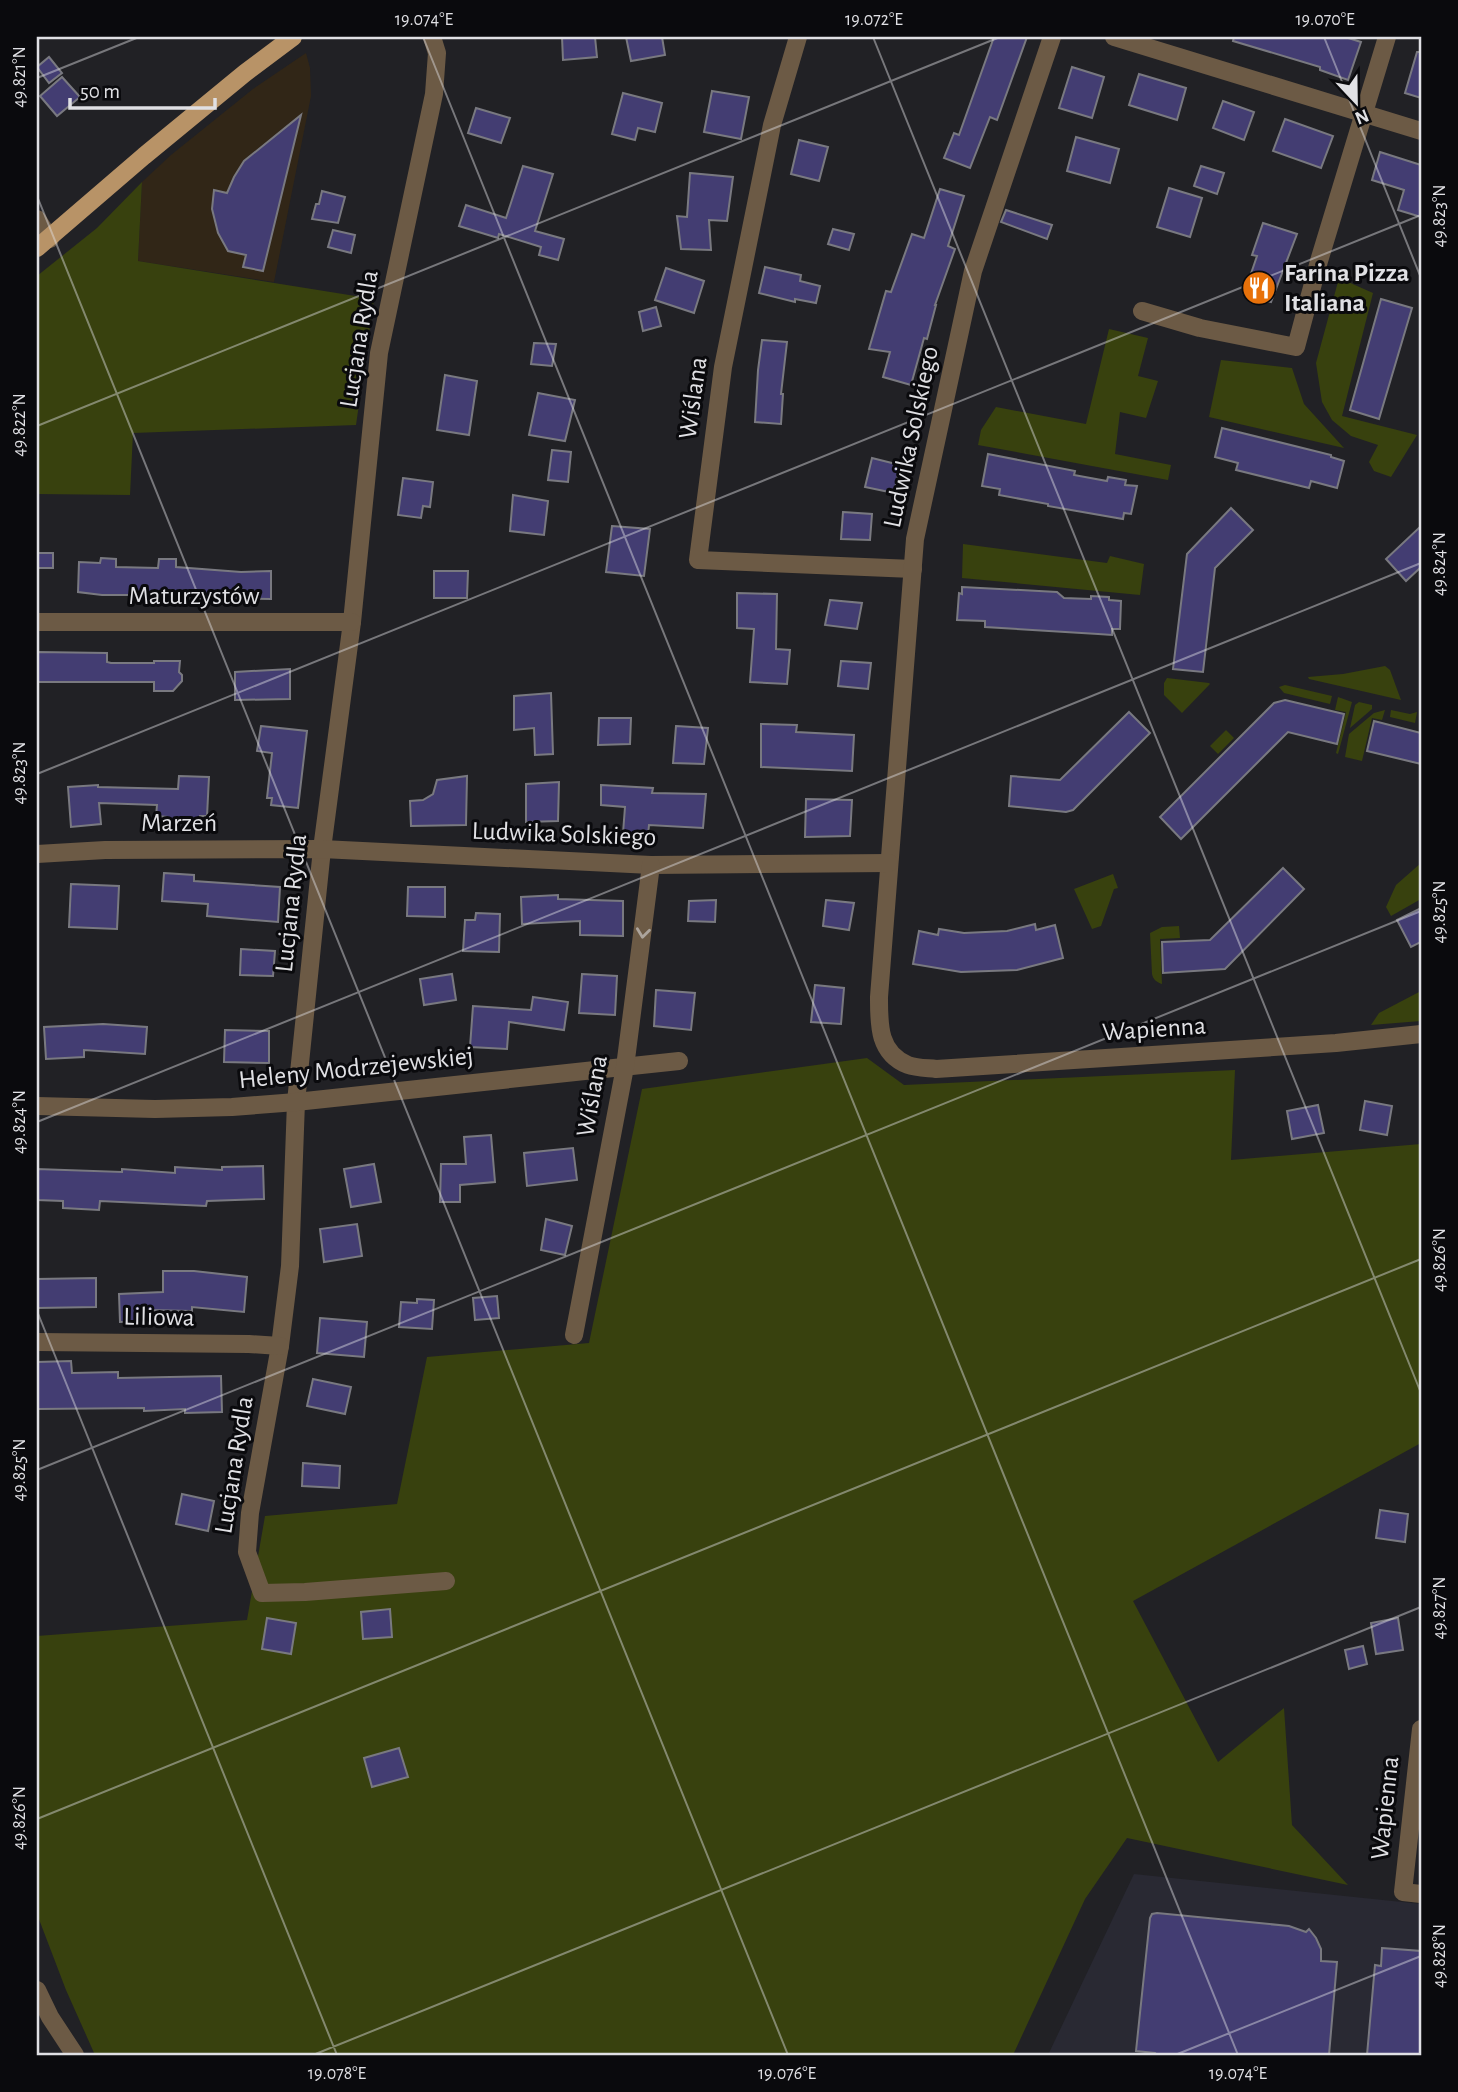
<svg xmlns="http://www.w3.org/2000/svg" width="1458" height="2092" font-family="'Alegreya Sans',sans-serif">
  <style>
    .commercial { fill: #312617 }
    .built { fill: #292933 }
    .green { fill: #38410e }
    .building { fill: #433d72; stroke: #797980; stroke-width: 2 }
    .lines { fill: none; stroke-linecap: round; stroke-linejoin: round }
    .minor { stroke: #6c5a45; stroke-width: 18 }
    .major { stroke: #b89367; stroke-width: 18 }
    .oneway { stroke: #aca49c }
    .ticks { fill: none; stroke: #e0e0e4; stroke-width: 2; stroke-opacity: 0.45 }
    .labels { text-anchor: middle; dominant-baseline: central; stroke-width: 6; stroke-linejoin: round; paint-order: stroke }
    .poi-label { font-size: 26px; font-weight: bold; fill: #e0e0e4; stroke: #0a0a0d; text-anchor: start }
    .street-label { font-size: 26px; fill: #e0e0e4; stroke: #0a0a0d }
    .neatline { fill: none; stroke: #e0e0e4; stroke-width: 2.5 }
    .ticks-label { font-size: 18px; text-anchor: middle; fill: #e0e0e4 }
  </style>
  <rect width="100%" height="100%" fill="#212125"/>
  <path class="commercial" d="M306,53L310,68L311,96L274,282L138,261L142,182L171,155L253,89Z"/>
  <path class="built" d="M1134,1874L1421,1904V2055H1048Z"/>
  <g class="green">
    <path d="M142,182L138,261L374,299L356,425L133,433L130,495L37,494V276L97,228Z"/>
    <path d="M1339,278L1373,293L1342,416L1417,435L1391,477L1374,471L1369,462L1378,445L1351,436L1332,420L1322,402L1316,363Z"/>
    <path d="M1109,329L1148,338L1138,376L1158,381L1146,418L1120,412L1115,454L1171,465L1168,480L978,445L981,430L996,407L1086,424Z"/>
    <path d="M1221,360L1292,368L1304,404L1344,448L1209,417Z"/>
    <path d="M963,544L1107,563L1110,556L1144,564L1140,595L962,578Z"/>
    <path d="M1385,666L1390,670L1401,700L1309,679L1308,677L1343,674Z"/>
    <path d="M1167,678L1209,683L1210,684L1182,713L1164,695V683Z"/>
    <path d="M1285,685L1332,696L1330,704L1284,693L1279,687Z"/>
    <path d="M1338,697L1352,702L1338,754L1336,753L1346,712L1335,710Z"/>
    <path d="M1359,702L1372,705V709L1350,728L1355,705Z"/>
    <path d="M1385,710L1382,720L1372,718L1362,761L1345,757L1349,734L1374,713Z"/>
    <path d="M1391,710L1410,714L1417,712L1415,723L1390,717Z"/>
    <path d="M1226,730L1234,738L1218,754L1210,746Z"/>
    <path d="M1421,863V899L1391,916L1386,907L1396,885Z"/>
    <path d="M1113,874L1118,888L1114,889L1101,926L1092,929L1074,889Z"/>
    <path d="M1179,926L1180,938L1160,939L1162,984C1156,982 1153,979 1152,974L1150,933L1162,927Z"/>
    <path d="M1421,991V1021L1371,1025L1379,1013Z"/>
    <path d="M867,1058L904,1085L1235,1070L1231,1160L1421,1144V1443L1133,1601L1218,1762L1284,1708L1292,1825L1348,1885L1127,1838L1085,1899L1013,2055H95L66,1990L37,1914V1636L247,1620L265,1516L397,1504L427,1357L589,1343L642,1089Z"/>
  </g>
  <g class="building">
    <path d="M562,37H595L597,57L563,60Z"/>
    <path d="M626,37H662L665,55L631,61Z"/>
    <path d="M994,37H1027L997,120L990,117L970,168L944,158L954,133L959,135Z"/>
    <path d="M1234,37H1345L1361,42L1348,80L1320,70V67L1233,41Z"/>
    <path d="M1417,52H1421V98L1405,93Z"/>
    <path d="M49,57L62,73L49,83L37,67Z"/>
    <path d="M1072,67L1104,77L1092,118L1059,108Z"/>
    <path d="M1139,74L1186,88L1177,120L1129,105Z"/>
    <path d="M62,77L80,97L57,116L40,96Z"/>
    <path d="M712,91L749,97L741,139L704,132Z"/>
    <path d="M623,93L662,103L655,132L638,128L635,140L612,134Z"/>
    <path d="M1223,101L1254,112L1244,140L1213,128Z"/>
    <path d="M476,108L510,118L501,143L468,133Z"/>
    <path d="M301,115L263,271L243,267L246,255L228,251L218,233L212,209L214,190L227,193L234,177L244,161Z"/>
    <path d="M1285,119L1333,136L1321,168L1273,151Z"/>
    <path d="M1076,137L1119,149L1110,183L1067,171Z"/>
    <path d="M799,140L828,147L819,181L791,174Z"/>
    <path d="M1380,152L1421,165V217L1398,210L1404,190L1372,180Z"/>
    <path d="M523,166L553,174L535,231L564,239L558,260L539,255L541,247L499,234L498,238L459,226L466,205L506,218Z"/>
    <path d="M1201,166L1224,173L1217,194L1194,186Z"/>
    <path d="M690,173L733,177L727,221L709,220L711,250L681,249L677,216L687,217Z"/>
    <path d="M1169,188L1202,198L1190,237L1157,227Z"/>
    <path d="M940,189L964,196L948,246L955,249L935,305H936L927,339L924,338L911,385L883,377L890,352L869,349L886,291L891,292L912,234L924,238Z"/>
    <path d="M322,191L345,197L338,223L312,219L316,204H319Z"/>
    <path d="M1006,210L1052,225L1047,239L1001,222Z"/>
    <path d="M1263,223L1297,234L1271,302L1244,294L1257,256L1252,255Z"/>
    <path d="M833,229L854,234L849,250L828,244Z"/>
    <path d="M333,230L355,235L351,253L328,247Z"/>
    <path d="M765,267L801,275L800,281L820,286L816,303L795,299V302L759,293Z"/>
    <path d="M666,268L704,281L694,313L655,300Z"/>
    <path d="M1381,299L1412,308L1379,419L1350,410Z"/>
    <path d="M656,307L661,326L643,331L639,312Z"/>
    <path d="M762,340L787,342L781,394H783L781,424L755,422L758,370Z"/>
    <path d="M534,343L556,344L552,366L531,364Z"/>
    <path d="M445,375L477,381L469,435L437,430Z"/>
    <path d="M538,393L575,400L565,441L529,435Z"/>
    <path d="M1222,428L1331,455V457L1344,461L1337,488L1311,481L1309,488L1236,470L1238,463L1215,457Z"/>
    <path d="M552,450L571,452L568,482L548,480Z"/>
    <path d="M988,454L1075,471L1074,475L1107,481L1108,477L1126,480L1125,485L1137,486L1131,514L1124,513L1123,519L1048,506V504L999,495L1000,489L982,486Z"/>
    <path d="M872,458L900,465L894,493L865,487Z"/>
    <path d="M403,478L433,482L430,507L423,506L421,518L398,515Z"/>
    <path d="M513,495L548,501L544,535L510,531Z"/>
    <path d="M1231,508L1253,530L1215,568L1203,672L1173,669L1187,554Z"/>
    <path d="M843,512L872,514L870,540L841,539Z"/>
    <path d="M612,526L650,529L644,576L606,572Z"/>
    <path d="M1421,526V567L1406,581L1386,559Z"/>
    <rect x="37" y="553" width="16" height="15"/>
    <path d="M101,558L116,559V567L158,568L159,559H176V567L241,572L271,571V599L199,598V595H102L78,592L79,562L100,563Z"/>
    <path d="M434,571H468L467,598H434Z"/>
    <path d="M962,587L1057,592L1064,598L1091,599V596L1109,597V600L1121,601L1120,629H1112V635L1098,634L985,627V621L957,620L959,593L962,594Z"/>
    <path d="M737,593L777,594L776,649L790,650L787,684L750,682L754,629L737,628Z"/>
    <path d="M830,600L862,603L857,629L825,625Z"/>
    <path d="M37,652L107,653V662L111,663H154V661H180L179,672L182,675V681L173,691H154V682H37Z"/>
    <path d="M841,661L871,663L868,689L838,686Z"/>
    <path d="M290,669V699L235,700V672Z"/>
    <path d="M551,693L553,754L535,755L534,728L514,730V696Z"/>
    <path d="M1285,700L1344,714L1337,744L1288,732L1181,839L1160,817L1274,703Z"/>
    <path d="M1129,712L1150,733L1073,810L1066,812L1009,806L1011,776L1060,780Z"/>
    <path d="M599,718H631L630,744L598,745Z"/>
    <path d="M1374,721L1421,733V764L1367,751Z"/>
    <path d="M761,724L797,725L796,732L854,735L852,771L761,767Z"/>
    <path d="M261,726L307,731L298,808L271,805L272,798H267L272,753L257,751Z"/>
    <path d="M676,726L708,728L704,764L673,763Z"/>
    <path d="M179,776L209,777L207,816H200L199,823L166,821L167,817L156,816L157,805L99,803L101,824L71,827L68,787L98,785V787L178,789Z"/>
    <path d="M467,776L466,825L411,826L410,801L423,800L433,794L437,780Z"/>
    <path d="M559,782L558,821L526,822V784Z"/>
    <path d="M601,785L653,788L652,793L706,794L703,828L649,825L648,835L623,833L625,807L601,805Z"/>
    <path d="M806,799L852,800L850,836L805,837Z"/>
    <path d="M1283,868L1304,889L1225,969L1163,973L1162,942L1210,940Z"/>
    <path d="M164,873L194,875V881L280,887L278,922L207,916L208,904L162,901Z"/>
    <path d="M71,884L119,886L117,929L69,927Z"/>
    <path d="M408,887H445V917L407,916Z"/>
    <path d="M558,895V899L623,901V936L580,935V921L522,924L521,897Z"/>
    <path d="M716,900L715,922L688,921L689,901Z"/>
    <path d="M826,900L854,903L849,930L823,926Z"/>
    <path d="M1421,908V942L1411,947L1397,920Z"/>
    <path d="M476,913L500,914L499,952L463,951L465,920H475Z"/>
    <path d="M1035,924L1036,930L1055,925L1063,958L1017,970L961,972L913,964L919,931L938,935L939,929L964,933L1007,931Z"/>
    <path d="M241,949L275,951L273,976L240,975Z"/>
    <path d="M452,974L456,1000L424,1005L420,979Z"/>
    <path d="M582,974L617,976L615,1015L579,1013Z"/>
    <path d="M815,985L844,988L841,1024L811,1022Z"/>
    <path d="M656,990L695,993L691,1030L654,1026Z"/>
    <path d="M533,997L568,1002L564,1030L509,1022L507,1049L470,1047L473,1006L531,1010Z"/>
    <path d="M103,1024L147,1027L145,1054L84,1050V1057L46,1059L44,1027Z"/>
    <path d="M225,1030L269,1031V1063L224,1062Z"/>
    <path d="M1365,1101L1392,1106L1387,1135L1360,1130Z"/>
    <path d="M1318,1105L1324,1133L1292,1139L1287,1111Z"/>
    <path d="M491,1135L495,1182L460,1185V1202H440L441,1164H466L464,1137Z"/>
    <path d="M573,1148L577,1180L527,1186L524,1153Z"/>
    <path d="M374,1164L381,1202L351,1207L344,1169Z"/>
    <path d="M263,1166L264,1199L207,1201L206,1206L100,1201L99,1210L63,1208V1201L37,1200V1169L122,1172V1169L175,1173V1167L222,1170V1167Z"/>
    <path d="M546,1219L572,1226L565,1255L541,1250Z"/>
    <path d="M357,1224L362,1256L324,1262L320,1229Z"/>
    <path d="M163,1271H194L247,1277L244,1312L192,1307V1311L148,1310V1321L120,1322L119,1294L163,1292Z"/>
    <path d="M96,1278V1307L37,1308V1279Z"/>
    <path d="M497,1296L499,1318L475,1320L473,1298Z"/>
    <path d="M417,1299L434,1300L432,1329L399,1327L401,1302L417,1303Z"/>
    <path d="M320,1318L367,1322L364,1357L317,1353Z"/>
    <path d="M71,1361L72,1373L118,1372V1378L221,1376L222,1412L185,1413V1409L144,1411V1408L37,1409V1362Z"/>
    <path d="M313,1379L351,1387L345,1414L307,1406Z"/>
    <path d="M303,1463L340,1466L339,1488L302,1486Z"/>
    <path d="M182,1494L214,1501L208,1531L176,1524Z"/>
    <path d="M1380,1510L1408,1514L1405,1542L1376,1538Z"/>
    <path d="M390,1609L392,1637L363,1639L361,1612Z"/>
    <path d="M267,1618L296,1623L291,1654L262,1649Z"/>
    <path d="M1398,1618L1403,1650L1376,1654L1371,1623Z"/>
    <path d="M1363,1646L1367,1664L1349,1669L1345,1650Z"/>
    <path d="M399,1748L408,1777L372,1787L364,1758Z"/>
    <path d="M1157,1913L1289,1926L1306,1932L1309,1929L1316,1938L1321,1949V1961L1337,1962L1329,2055H1157L1155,2053L1136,2051L1150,1918L1152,1914Z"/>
    <path d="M1382,1948L1421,1951V2055H1367L1375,1965L1381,1966Z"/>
  </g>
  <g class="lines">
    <g class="minor">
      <path d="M432,37L437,53L434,94L379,353L352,622L322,849L296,1102L290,1266L280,1346L250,1513L247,1552L262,1593L305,1592L446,1581"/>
      <path d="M798,37L772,125L723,367L698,560L913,569"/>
      <path d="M1052,37L973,271L915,539L879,997C879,1024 878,1053 908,1065C916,1068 927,1068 936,1069L1336,1043L1421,1034"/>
      <path d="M1114,37L1421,131"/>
      <path d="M37,219L50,239"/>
      <path d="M1142,311L1200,328L1296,347L1319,261L1387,37"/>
      <path d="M37,622H352"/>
      <path d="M37,854L105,850L322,849L651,865L889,863"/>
      <path d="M37,1106L155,1109L232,1107L296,1102L679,1061"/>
      <path d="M574,1335L625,1067L651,865"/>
      <path d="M37,1342L249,1344L280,1346"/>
      <path d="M1421,1729L1403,1892L1421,1894"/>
      <path d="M37,1990L50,2017L75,2055"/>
    </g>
    <path class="major" d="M37,248L144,156L245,73L293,37"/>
  </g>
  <defs><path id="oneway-chevron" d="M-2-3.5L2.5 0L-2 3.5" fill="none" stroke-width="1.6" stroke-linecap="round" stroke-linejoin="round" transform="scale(1.75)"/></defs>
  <use class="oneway" href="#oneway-chevron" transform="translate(643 933) rotate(97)"/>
  <path class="ticks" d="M423,37L1238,2055M873,37L1421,1393M1324,37L1421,278M37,78L139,37M37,196L788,2055M37,426L1000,37M37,774L1421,215M37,1122L1421,563M37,1311L337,2055M37,1470L1421,911M37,1819L1421,1259M313,2055L1421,1607M1175,2055L1421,1956"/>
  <defs>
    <g id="restaurant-disc" transform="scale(1.75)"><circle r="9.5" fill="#e8710a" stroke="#0a0a0d"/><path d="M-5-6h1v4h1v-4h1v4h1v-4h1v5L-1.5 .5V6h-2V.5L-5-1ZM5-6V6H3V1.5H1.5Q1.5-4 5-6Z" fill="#fff"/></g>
  </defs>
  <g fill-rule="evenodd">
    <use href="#restaurant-disc" x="1259" y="288"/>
  </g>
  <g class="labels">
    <g class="poi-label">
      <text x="1284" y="273">Farina Pizza<tspan x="1284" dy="30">Italiana</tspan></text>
    </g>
    <g class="street-label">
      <text transform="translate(359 339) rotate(-81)">Lucjana Rydla</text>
      <text transform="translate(693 398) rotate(-82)">Wiślana</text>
      <text transform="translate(911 437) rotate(-78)">Ludwika Solskiego</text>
      <text x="194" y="596">Maturzystów</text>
      <text x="179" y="823">Marzeń</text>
      <text transform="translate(564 834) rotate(2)">Ludwika Solskiego</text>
      <text transform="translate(291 903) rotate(-84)">Lucjana Rydla</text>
      <text transform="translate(1154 1029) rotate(-4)">Wapienna</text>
      <text transform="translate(356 1068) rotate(-6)">Heleny Modrzejewskiej</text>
      <text transform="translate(592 1096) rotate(-80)">Wiślana</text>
      <text transform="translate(159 1317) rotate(1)">Liliowa</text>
      <text transform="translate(234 1465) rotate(-81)">Lucjana Rydla</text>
      <text transform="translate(1385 1808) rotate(-84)">Wapienna</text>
    </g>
  </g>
  <rect width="1458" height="2092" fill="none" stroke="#0a0a0d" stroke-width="77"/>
  <g transform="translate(1356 102) rotate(158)" stroke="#0a0a0d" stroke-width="5" paint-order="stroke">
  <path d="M0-5L12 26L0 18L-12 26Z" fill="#e0e0e4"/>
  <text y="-10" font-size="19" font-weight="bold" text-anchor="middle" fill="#e0e0e4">N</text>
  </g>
  <path d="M70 98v10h145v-10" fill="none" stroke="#e0e0e4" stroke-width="3.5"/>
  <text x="80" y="98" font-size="21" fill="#e0e0e4" stroke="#0a0a0d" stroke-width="5" paint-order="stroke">50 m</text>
  <rect x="38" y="38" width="1382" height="2016" class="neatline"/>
  <g class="ticks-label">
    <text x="424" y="25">19.074°E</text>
    <text x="874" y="25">19.072°E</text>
    <text x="1325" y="25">19.070°E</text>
    <text transform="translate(19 77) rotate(-90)" y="6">49.821°N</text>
    <text transform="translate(1439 216) rotate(-90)" y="6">49.823°N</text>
    <text transform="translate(19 425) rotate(-90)" y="6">49.822°N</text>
    <text transform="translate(1439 564) rotate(-90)" y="6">49.824°N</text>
    <text transform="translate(19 773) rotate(-90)" y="6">49.823°N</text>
    <text transform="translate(1439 912) rotate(-90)" y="6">49.825°N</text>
    <text transform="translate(19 1122) rotate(-90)" y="6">49.824°N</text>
    <text transform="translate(1439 1260) rotate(-90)" y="6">49.826°N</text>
    <text transform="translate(19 1470) rotate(-90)" y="6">49.825°N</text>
    <text transform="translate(1439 1608) rotate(-90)" y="6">49.827°N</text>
    <text transform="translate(19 1818) rotate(-90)" y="6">49.826°N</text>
    <text transform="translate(1439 1956) rotate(-90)" y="6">49.828°N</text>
    <text x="337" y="2079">19.078°E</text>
    <text x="787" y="2079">19.076°E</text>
    <text x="1238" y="2079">19.074°E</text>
  </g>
</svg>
